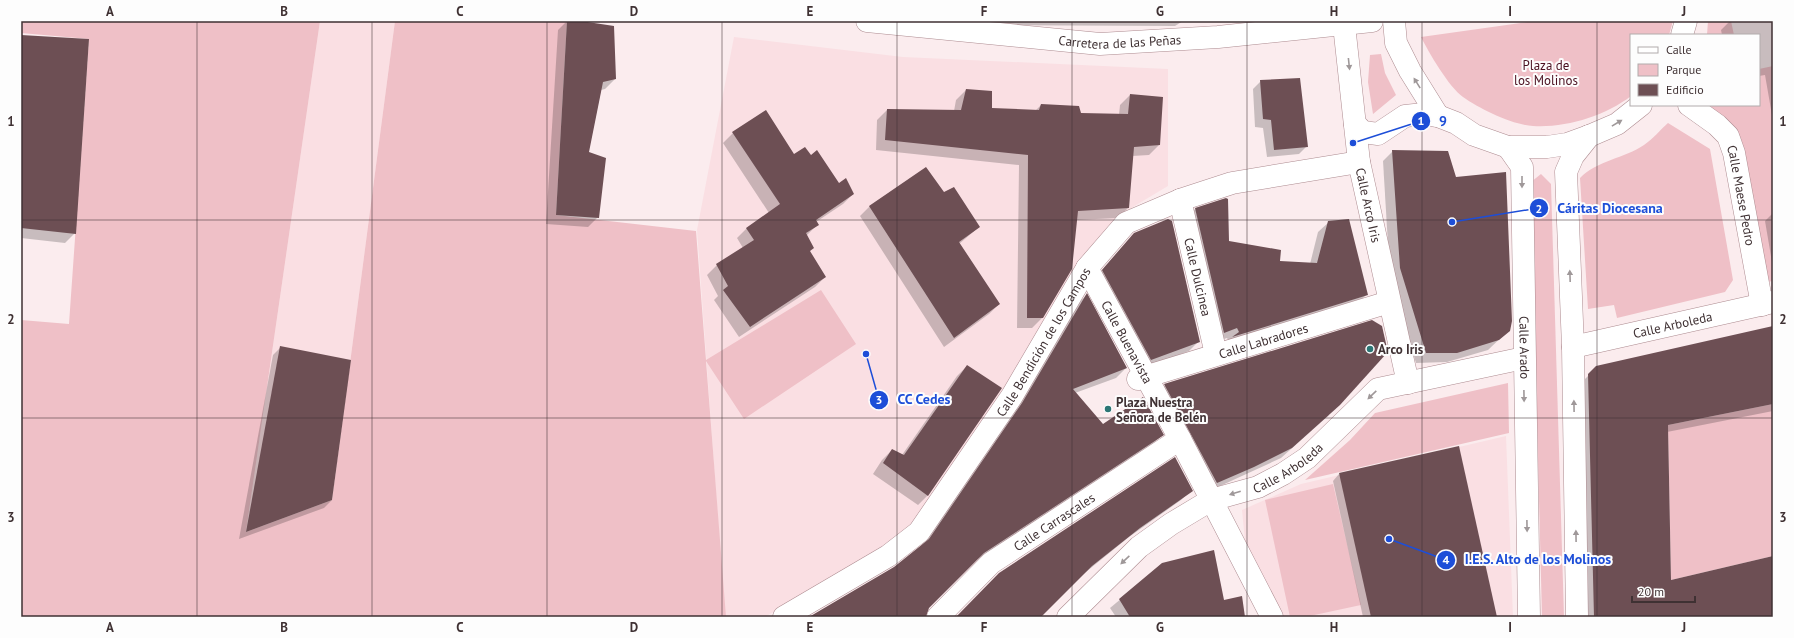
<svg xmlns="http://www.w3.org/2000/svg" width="1794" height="638" font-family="'PT Sans',sans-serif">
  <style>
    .built { fill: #fadfe3 }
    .green { fill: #efc0c7 }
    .shadow { fill: #0003 }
    .building { fill: #6d4f54 }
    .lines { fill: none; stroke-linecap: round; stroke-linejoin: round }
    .minor-casing { stroke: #ad8b90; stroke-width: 23 }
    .major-casing { stroke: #ad8b90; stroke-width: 23 }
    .minor { stroke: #fff; stroke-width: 22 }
    .major { stroke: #fff; stroke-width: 22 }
    .oneway { fill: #9f9899 }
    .grid { fill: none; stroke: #3f3133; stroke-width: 1; stroke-opacity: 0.55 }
    .poi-dot { fill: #2c7675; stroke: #fdfdfd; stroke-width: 1.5 }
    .labels { text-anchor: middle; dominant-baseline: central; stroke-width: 4; stroke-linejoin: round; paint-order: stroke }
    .street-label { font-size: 13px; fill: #3f3133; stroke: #fdfdfd }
    .park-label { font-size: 13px; fill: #4a1020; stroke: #fdfdfd }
    .poi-label { font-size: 13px; font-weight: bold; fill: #3f3133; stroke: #fdfdfd; text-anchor: start }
    .leader { fill: none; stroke: #1d4ed8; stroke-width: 1.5 }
    .callout-dot { fill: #1d4ed8; stroke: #fdfdfd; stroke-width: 1.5 }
    .mark-label { font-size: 12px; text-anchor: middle; font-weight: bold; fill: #fff }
    .callout-label { font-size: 14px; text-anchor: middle; font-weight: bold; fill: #1d4ed8; stroke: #fdfdfd; stroke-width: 4; stroke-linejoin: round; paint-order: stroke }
    .neatline { fill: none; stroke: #3f3133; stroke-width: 1.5 }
    .grid-label { font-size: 13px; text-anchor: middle; font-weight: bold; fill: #3f3133 }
  </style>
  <rect width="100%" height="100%" fill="#fbecee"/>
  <g class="built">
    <path d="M320,21H395L332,500L246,532Z"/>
    <path d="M734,37L903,57L1168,69V186L1116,217L1071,277L1050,318L915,525L887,544L765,617H725L697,230Z"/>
    <path d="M1506,436L1513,617H1281L1246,551L1242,510L1301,484Z"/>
  </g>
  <g class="green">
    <path d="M21,21H320L246,532L332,500L395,21H567L556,215L696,231L706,360L821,290L856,344L744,419L706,361L726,617H21V320L69,324L89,39L21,33Z"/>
    <path d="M1534,21H1673L1669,35H1631V96C1605,116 1566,128 1533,126C1513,125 1480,109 1463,97C1449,87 1429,53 1421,37Z"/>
    <path d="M1708,21H1731L1734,35H1707Z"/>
    <path d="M1381,54L1385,73L1396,95L1373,114L1368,82L1370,55Z"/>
    <path d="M1773,66V281L1767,282L1707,105H1759V69Z"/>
    <path d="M1668,123L1710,149L1733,280L1725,292L1617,318L1614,305L1588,309L1580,178C1596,161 1625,158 1644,145C1653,139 1660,130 1668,123Z"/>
    <path d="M1541,174L1551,184L1564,617H1542L1531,182Z"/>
    <path d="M1508,383L1509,433L1305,480L1350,440L1375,413Z"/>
    <path d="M1773,404V556L1671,580L1668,425Z"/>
    <path d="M1333,484L1361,605L1305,617H1290L1265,500Z"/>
  </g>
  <g class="shadow">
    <path d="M567,21H575L615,79L605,89L601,90L588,153L598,217L588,227L546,224L558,30Z"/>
    <path d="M993,21H1183L1175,26L993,25Z"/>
    <path d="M1730,21H1773V121L1765,75L1759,76V35H1722L1721,30Z"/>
    <path d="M21,36L75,233L65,243L21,238Z"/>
    <path d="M1261,81L1307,146L1299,154L1267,157L1263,128L1255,127L1253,89Z"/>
    <path d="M966,90L991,109L1035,111L1041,105L1080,114L1119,115L1120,105L1130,95L1159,145L1149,155L1132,156L1128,208L1118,218L1076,220L1042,318L1032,328H1017L1019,165L876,150L877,120L887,110L954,111L956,100Z"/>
    <path d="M733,133L793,156L853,194L843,204L816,222L817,225L806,236L809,251L825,277L815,287L739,337L714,300L718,296L707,275L717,265L743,248L737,238L747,228L769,213L723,143Z"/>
    <path d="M1393,151L1455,178L1509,330L1488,350L1447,362L1416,363L1390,278L1383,161Z"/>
    <path d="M944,193L979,227L959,244L999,304L989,314L944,347L860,216L870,206Z"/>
    <path d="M1195,209L1228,242L1279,262L1310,264L1318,232L1329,222L1367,294L1357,304L1229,341L1227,338L1214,342L1185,219Z"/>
    <path d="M1773,213V268L1765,221Z"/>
    <path d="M1134,234L1199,341L1189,351L1141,369L1093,280Z"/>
    <path d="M1086,295L1126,368L1116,378L1075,393L1103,426L1162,435L1152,445L973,562L928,608L925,617H811L895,568L920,548L1013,414L1077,305Z"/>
    <path d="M1773,327V411L1667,432L1670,581L1773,557V617H1584L1579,385L1597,367Z"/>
    <path d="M280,348L332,500L324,508L239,539L273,355Z"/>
    <path d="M967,366L928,495L918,505L873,474L882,460L892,450L902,455L957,376Z"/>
    <path d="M1165,385L1329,415L1281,458L1207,492L1155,395Z"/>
    <path d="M1339,474L1496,617H1363L1333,481Z"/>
    <path d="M1191,490L1181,500L1129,537L1081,576L1040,617H957Z"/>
    <path d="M1163,564L1223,601L1244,617H1116L1110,608Z"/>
  </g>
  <g class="building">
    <path d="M567,21H581L614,26L616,79L603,82L589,152L606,158L599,218L556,215Z"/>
    <path d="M21,35L89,39L76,234L21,228Z"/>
    <path d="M1300,78L1308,147L1274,150L1271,120L1263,119L1260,80Z"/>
    <path d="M966,89L992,91V108L1039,110L1041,104L1079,106L1081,113L1128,114L1130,94L1163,97L1160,145L1134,147L1129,208L1078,211L1072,269L1043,318H1027L1028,155L885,140L887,109L961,110Z"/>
    <path d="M766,110L794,154L805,147L811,155L817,150L839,183L846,178L854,194L816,220L819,225L806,233L814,248L810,251L826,277L750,327L723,290L728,286L716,264L754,240L746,228L780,204L732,132Z"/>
    <path d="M1392,150L1448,151L1456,177L1506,172L1512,321L1510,331L1499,340L1457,353H1426L1400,268Z"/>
    <path d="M926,167L944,192L954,187L980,227L959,242L1000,304L954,338L869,206Z"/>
    <path d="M1226,198L1228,199L1229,241L1281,250L1280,261L1317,263L1328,221L1349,219L1368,295L1232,337L1239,332L1237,328L1224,333L1195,208Z"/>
    <path d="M1168,219L1172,221L1200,342L1151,360L1102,270L1134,233Z"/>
    <path d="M1087,293L1127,368L1073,389L1103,424L1143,397L1164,435L984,553L929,608L926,617H809L894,567L929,539L1022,403Z"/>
    <path d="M1372,320L1382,326L1387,348L1386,354L1340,405L1292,448L1254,467L1217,483L1164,384Z"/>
    <path d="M1773,326V404L1668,425L1671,580L1773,556V617H1594L1588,374L1596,366Z"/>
    <path d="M280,346L351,360L332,500L246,532Z"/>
    <path d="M967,365L1002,388L928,496L883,463L892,449L904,455Z"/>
    <path d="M1459,446L1497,617H1371L1339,473Z"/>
    <path d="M1175,457L1193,491L1140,528L1092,566L1041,617H956L999,573Z"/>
    <path d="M1214,550L1224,600L1242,596L1245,617H1130L1119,599L1162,563Z"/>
  </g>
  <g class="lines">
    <g class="minor-casing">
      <g id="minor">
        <path d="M1394,21L1396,43L1410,71L1438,116"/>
        <path id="s1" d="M1344,25L1359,162L1408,383"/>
        <path d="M1682,35L1686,21"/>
        <path id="s2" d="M1689,105L1717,125L1728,136L1734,153L1762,305"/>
        <path d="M1355,124L1363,132L1378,134L1405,116L1424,114L1438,116L1456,123L1474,135L1508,147H1547L1567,144L1589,136L1617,124L1641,105"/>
        <path id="s3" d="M1508,147L1522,167L1529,617"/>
        <path id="s4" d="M1180,200L1216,354"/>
        <path id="s5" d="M1087,268L1180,439L1272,617"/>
        <path id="s6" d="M1573,347L1773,302"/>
        <path id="s7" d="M1138,379L1389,302"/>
        <path id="s8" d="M784,617L888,556L919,532L1012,396L1087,268L1126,223L1180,200L1232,183L1359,162"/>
        <path id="s9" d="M938,617L991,563L1180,439"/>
        <path id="s10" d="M1068,617L1139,547L1171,524L1211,500L1258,487L1283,474L1307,458L1378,389L1524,358"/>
        <path d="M1577,617L1573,347L1566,172L1573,156L1589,136"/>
      </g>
    </g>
    <g class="major-casing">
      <g id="major">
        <path id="s11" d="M867,21L1100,44L1218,37L1372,21"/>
      </g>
    </g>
    <use href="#minor" class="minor"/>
    <use href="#major" class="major"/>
  </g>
  <defs><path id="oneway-solid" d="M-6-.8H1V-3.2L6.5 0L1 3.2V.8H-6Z"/></defs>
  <g class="oneway">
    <use href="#oneway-solid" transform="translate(1349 64) rotate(84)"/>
    <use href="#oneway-solid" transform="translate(1417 83) rotate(-122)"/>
    <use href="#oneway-solid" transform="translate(1617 123) rotate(-31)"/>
    <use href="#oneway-solid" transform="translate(1522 182) rotate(90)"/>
    <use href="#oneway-solid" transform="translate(1570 276) rotate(-92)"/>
    <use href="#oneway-solid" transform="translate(1372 395) rotate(136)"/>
    <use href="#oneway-solid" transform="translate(1524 396) rotate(89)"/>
    <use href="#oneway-solid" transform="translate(1574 406) rotate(-91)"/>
    <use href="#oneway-solid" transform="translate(1235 493) rotate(163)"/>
    <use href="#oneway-solid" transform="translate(1527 526) rotate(89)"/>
    <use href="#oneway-solid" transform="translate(1576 536) rotate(-91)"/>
    <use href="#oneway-solid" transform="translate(1125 560) rotate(137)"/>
  </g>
  <path class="grid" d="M197,21V617M372,21V617M547,21V617M722,21V617M897,21V617M1072,21V617M1247,21V617M1422,21V617M1597,21V617M21,220H1773M21,418H1773"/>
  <g class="poi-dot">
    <circle cx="1370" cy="349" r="4"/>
    <circle cx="1108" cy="409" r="4"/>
  </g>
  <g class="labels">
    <g class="street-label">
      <text stroke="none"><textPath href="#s11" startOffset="254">Carretera de las Peñas</textPath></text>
      <text stroke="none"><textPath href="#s2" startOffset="111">Calle Maese Pedro</textPath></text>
      <text stroke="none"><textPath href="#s1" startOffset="182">Calle Arco Iris</textPath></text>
      <text stroke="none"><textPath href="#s4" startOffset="79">Calle Dulcinea</textPath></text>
      <text stroke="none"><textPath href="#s6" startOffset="102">Calle Arboleda</textPath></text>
      <text stroke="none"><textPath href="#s7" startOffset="131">Calle Labradores</textPath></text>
      <text stroke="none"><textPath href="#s8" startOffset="387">Calle Bendición de los Campos</textPath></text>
      <text stroke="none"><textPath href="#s5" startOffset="84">Calle Buenavista</textPath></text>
      <text stroke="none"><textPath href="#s3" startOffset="205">Calle Arado</textPath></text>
      <text stroke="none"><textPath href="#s10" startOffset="270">Calle Arboleda</textPath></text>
      <text stroke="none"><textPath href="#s9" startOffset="151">Calle Carrascales</textPath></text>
    </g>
    <g class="park-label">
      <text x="1546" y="65">Plaza de<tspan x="1546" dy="15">los Molinos</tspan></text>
    </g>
    <g class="poi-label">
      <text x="1378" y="349">Arco Iris</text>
      <text x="1116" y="402">Plaza Nuestra<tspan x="1116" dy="15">Señora de Belén</tspan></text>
    </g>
  </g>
  <path class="leader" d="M1353 143L1421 121M1452 222L1539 208M866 354L879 400M1389 539L1446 560"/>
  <g class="callout-dot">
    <circle cx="1353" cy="143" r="4"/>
    <circle cx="1452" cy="222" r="4"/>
    <circle cx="866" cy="354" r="4"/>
    <circle cx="1389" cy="539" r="4"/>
    <circle cx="1421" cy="121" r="10"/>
    <circle cx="1539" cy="208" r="10"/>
    <circle cx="879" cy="400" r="10"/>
    <circle cx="1446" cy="560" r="10"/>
  </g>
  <g class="mark-label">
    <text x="1421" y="125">1</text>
    <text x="1539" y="213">2</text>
    <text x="879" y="404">3</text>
    <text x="1446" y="564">4</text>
  </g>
  <g class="callout-label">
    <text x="1443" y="126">9</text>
    <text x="1610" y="213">Cáritas Diocesana</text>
    <text x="924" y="404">CC Cedes</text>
    <text x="1538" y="564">I.E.S. Alto de los Molinos</text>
  </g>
  <rect width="1794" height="638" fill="none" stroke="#fdfdfd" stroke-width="44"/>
  <rect x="1630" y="34" width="130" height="72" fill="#fdfdfd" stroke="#b1abac"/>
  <rect x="1638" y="47" width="20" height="6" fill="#ffffff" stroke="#b1abac"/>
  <text x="1666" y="54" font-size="12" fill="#3f3133">Calle</text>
  <rect x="1638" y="64" width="20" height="12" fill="#efc0c7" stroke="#b1abac"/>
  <text x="1666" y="74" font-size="12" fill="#3f3133">Parque</text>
  <rect x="1638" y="84" width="20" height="12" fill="#6d4f54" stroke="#b1abac"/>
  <text x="1666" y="94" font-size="12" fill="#3f3133">Edificio</text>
  <path d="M1632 596v6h63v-6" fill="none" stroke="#3f3133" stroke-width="2"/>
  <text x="1638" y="596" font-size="12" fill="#3f3133" stroke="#fdfdfd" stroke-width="3" paint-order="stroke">20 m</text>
  <rect x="22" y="22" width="1750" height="594" class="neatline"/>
  <g class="grid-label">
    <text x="110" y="16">A</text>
    <text x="284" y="16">B</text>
    <text x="460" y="16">C</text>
    <text x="634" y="16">D</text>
    <text x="810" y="16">E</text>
    <text x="984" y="16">F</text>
    <text x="1160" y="16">G</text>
    <text x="1334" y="16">H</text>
    <text x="1510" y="16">I</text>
    <text x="1684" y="16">J</text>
    <text x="11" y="126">1</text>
    <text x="1783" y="126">1</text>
    <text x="11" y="324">2</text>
    <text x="1783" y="324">2</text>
    <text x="11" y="522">3</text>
    <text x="1783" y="522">3</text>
    <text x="110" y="632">A</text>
    <text x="284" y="632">B</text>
    <text x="460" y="632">C</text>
    <text x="634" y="632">D</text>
    <text x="810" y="632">E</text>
    <text x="984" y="632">F</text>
    <text x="1160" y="632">G</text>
    <text x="1334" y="632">H</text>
    <text x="1510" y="632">I</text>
    <text x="1684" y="632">J</text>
  </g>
</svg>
